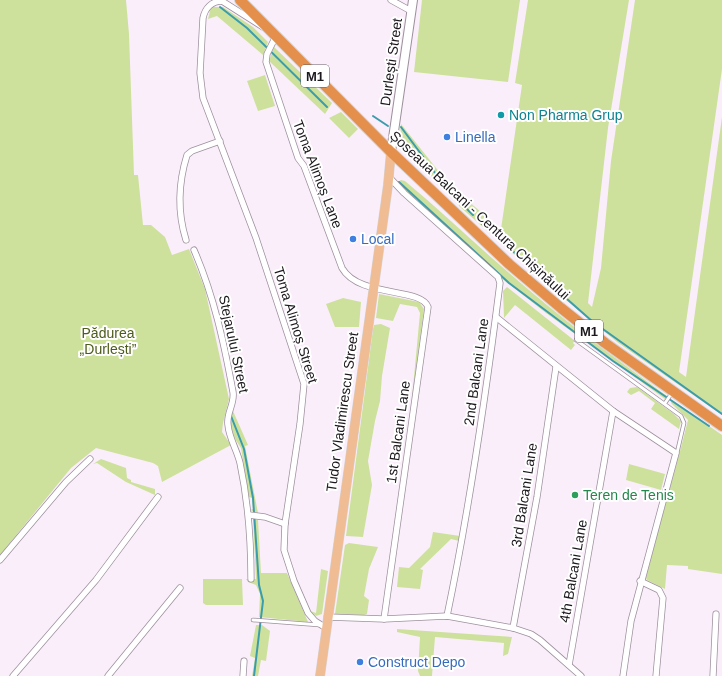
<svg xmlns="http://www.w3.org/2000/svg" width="722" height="676" font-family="Arial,sans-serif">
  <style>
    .green { fill: #cde19d }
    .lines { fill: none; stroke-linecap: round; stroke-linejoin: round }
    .stream { stroke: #3b9cac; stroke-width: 2 }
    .lane-casing { stroke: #9c909d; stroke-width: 4.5 }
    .street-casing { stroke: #9c909d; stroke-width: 7 }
    .secondary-casing { stroke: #9c909d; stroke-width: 10 }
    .primary-casing { stroke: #d6d5d6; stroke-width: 10 }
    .highway-casing { stroke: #d6d5d6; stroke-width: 12 }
    .lane { stroke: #fff; stroke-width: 3 }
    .street { stroke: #fff; stroke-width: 5.5 }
    .secondary { stroke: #fff; stroke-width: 8 }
    .primary { stroke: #efbc94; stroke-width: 9 }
    .highway { stroke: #e58f4d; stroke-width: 10 }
    .culture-dot { fill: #0f9aa8; stroke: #fff; stroke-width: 1.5 }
    .shop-dot { fill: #3f7fe0; stroke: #fff; stroke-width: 1.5 }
    .leisure-dot { fill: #2e9e5b; stroke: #fff; stroke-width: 1.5 }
    .labels { text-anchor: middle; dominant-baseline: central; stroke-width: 4; stroke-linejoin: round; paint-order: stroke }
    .shield { fill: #fff; stroke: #605d61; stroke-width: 1 }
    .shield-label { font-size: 13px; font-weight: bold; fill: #1c181d }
    .street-label { font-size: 14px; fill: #1c181d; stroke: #fff }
    .culture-label { font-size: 14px; fill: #0d838f; stroke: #fff; text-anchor: start }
    .shop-label { font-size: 14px; fill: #366cbe; stroke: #fff; text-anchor: start }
    .park-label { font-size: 14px; fill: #4d5c1b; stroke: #fff }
    .leisure-label { font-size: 14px; fill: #27864d; stroke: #fff; text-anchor: start }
  </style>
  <rect width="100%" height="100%" fill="#fbeefb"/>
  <g class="green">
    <path d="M0,0H126L129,34L134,175H138L143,225H151L165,237L172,255L189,249L205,289L229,399L223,423L222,432L231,445L162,482L158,466L153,463L96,448L71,468L0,555Z"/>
    <path d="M422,0H520L508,82L414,72Z"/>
    <path d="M528,0H629L608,128L588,303L592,307L601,268L611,161L635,0H722V69L679,372L686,377L722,117V415L617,342L566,300L459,206L455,190L501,229L522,85L515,83Z"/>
    <path d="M211,7H223L253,27L268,42L263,55L217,16L208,19Z"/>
    <path d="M274,47L332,103L325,114L269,61Z"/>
    <path d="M265,75L275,106L258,111L247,81Z"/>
    <path d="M341,112L358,129L349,138L329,118Z"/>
    <path d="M401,124L444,178L438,183C426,170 396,143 401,124Z"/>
    <path d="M401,180L405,181C440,210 473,242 508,272C559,317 612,356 667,396L665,399L546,313L505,281L405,191L398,182Z"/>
    <path d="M507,287L575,341L573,343L575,345L571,350L515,305L504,318L503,291Z"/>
    <path d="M379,294L419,302L424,309L412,398L420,313L417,307L400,304L393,321L376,318Z"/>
    <path d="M343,298L361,302L359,327H335L326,304Z"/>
    <path d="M381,324L390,328L382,376L380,401L375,421L368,461L372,485L363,537L346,536L373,329L374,325Z"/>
    <path d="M637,387L674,414L681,421L679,429L651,409L655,403L639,391L631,395L627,392L630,388Z"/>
    <path d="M672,400L722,435V574L688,569V566L667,565L665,589L647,580L646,578C659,525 675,473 688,420L671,403Z"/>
    <path d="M233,411L248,445L245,446L258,513L250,510L253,509L252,498L249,497L241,448L235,439L229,420Z"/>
    <path d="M101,459L126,468L127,478L131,480V482L155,489V495L126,482L97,463L93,464Z"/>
    <path d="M629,464L665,474L661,490L626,480Z"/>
    <path d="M253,519L258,520L261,573H287L308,622L259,617L260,594L256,585L248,582L246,579H256Z"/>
    <path d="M433,532L460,536L459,541L451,539L420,569L423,570L420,589L397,587L399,567L409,568L430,547Z"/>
    <path d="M349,543L378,547L369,569L364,596L369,600L367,614L364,615L335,614L345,545Z"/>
    <path d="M321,569L328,571L322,614L316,616L310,611L316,613Z"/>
    <path d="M203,579H242L243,605H206L203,603Z"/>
    <path d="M256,625H262L270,631L266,661L261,660L258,676H252L255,658L250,656Z"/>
    <path d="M397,629L512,637L508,654L503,656L504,643L435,637L432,676H420L418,671L420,637L397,632Z"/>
  </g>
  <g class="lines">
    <g class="stream">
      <path d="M220,7L247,28L327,107"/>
      <path d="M373,116L388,126"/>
      <path d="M401,127L444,185"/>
      <path d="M399,182L509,283L613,361L709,426"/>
      <path d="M456,198L473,215"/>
      <path d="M481,223L593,322L722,414"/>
      <path d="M231,416L244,449L253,498L259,585L263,601L254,676"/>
    </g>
    <g class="lane-casing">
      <g id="lane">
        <path d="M576,340L681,416L684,423L677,453"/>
        <path d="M665,403L672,393"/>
        <path d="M253,620L320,625"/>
      </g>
    </g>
    <g class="street-casing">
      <g id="street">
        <path d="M391,0L411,11"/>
        <path d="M263,27L222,1C212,1 205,8 203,18L200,73L203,98L256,238L304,384L300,424L285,524L284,550L294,581L308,613L315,621L326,628"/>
        <path d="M276,36L267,54L266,62L298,158L304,166L342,268C359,298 421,287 428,307L384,619"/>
        <path d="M389,177L404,193L498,277L500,283C486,394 470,506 447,616"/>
        <path d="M186,240C177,211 178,184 187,155L192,151L220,141"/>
        <path d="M194,250C214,296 224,343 233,392C235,404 226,413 228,425C229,438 237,450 240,463C248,501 251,540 251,579"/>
        <path d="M496,317L613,411L676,453L631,621L623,676"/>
        <path d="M249,515L265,517L285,524"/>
        <path d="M0,560L66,482L90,459"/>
        <path d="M640,581L659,590L663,598L656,676"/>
        <path d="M327,617L384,619L447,616L513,628L531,634L540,640L581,676"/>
        <path d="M513,628L537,497L556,367"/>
        <path d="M569,665L613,411"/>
        <path d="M13,676L96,580L158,497"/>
        <path d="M108,676L180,588"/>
        <path d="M243,676L244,661"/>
        <path d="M713,676L716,614"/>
      </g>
    </g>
    <g class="secondary-casing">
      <path id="secondary" d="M391,152L413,0"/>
    </g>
    <g class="primary-casing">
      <path id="primary" d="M320,676L388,185L391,152"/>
    </g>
    <g class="highway-casing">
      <path id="highway" d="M240,0L391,152L509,264L561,308L605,343L722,426"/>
    </g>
    <use href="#lane" class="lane"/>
    <use href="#street" class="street"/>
    <use href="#secondary" class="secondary"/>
    <use href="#primary" class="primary"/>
    <use href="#highway" class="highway"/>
  </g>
  <circle class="culture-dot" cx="501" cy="115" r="4"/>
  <g class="shop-dot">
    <circle cx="447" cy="137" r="4"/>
    <circle cx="353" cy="239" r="4"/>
    <circle cx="360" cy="662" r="4"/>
  </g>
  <circle class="leisure-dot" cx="575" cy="495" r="4"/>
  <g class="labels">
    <g class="shield">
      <rect x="301" y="65" width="28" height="22" rx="3"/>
      <rect x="575" y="320" width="28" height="22" rx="3"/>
    </g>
    <g class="shield-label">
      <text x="315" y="76">M1</text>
      <text x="589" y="331">M1</text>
    </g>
    <g class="street-label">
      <text transform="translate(391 62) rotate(-82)">Durlești Street</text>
      <text transform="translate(318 174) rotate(69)">Toma Alimoș Lane</text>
      <text transform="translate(480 215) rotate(43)">Șoseaua Balcani - Centura Chișinăului</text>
      <text transform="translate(296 325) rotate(73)">Toma Alimoș Street</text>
      <text transform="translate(234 344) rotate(78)">Stejarului Street</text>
      <text transform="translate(476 372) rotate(-82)">2nd Balcani Lane</text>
      <text transform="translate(342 412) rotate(-82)">Tudor Vladimirescu Street</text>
      <text transform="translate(398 432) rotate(-82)">1st Balcani Lane</text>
      <text transform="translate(524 495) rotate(-81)">3rd Balcani Lane</text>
      <text transform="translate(573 571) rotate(-80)">4th Balcani Lane</text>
    </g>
    <g class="culture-label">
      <text x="509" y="115">Non Pharma Grup</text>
    </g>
    <g class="shop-label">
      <text x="455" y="137">Linella</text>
      <text x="361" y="239">Local</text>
      <text x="368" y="662">Construct Depo</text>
    </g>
    <g class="park-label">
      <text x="108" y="333">Pădurea<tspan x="108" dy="16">„Durlești”</tspan></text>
    </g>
    <g class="leisure-label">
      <text x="583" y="495">Teren de Tenis</text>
    </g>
  </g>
</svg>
